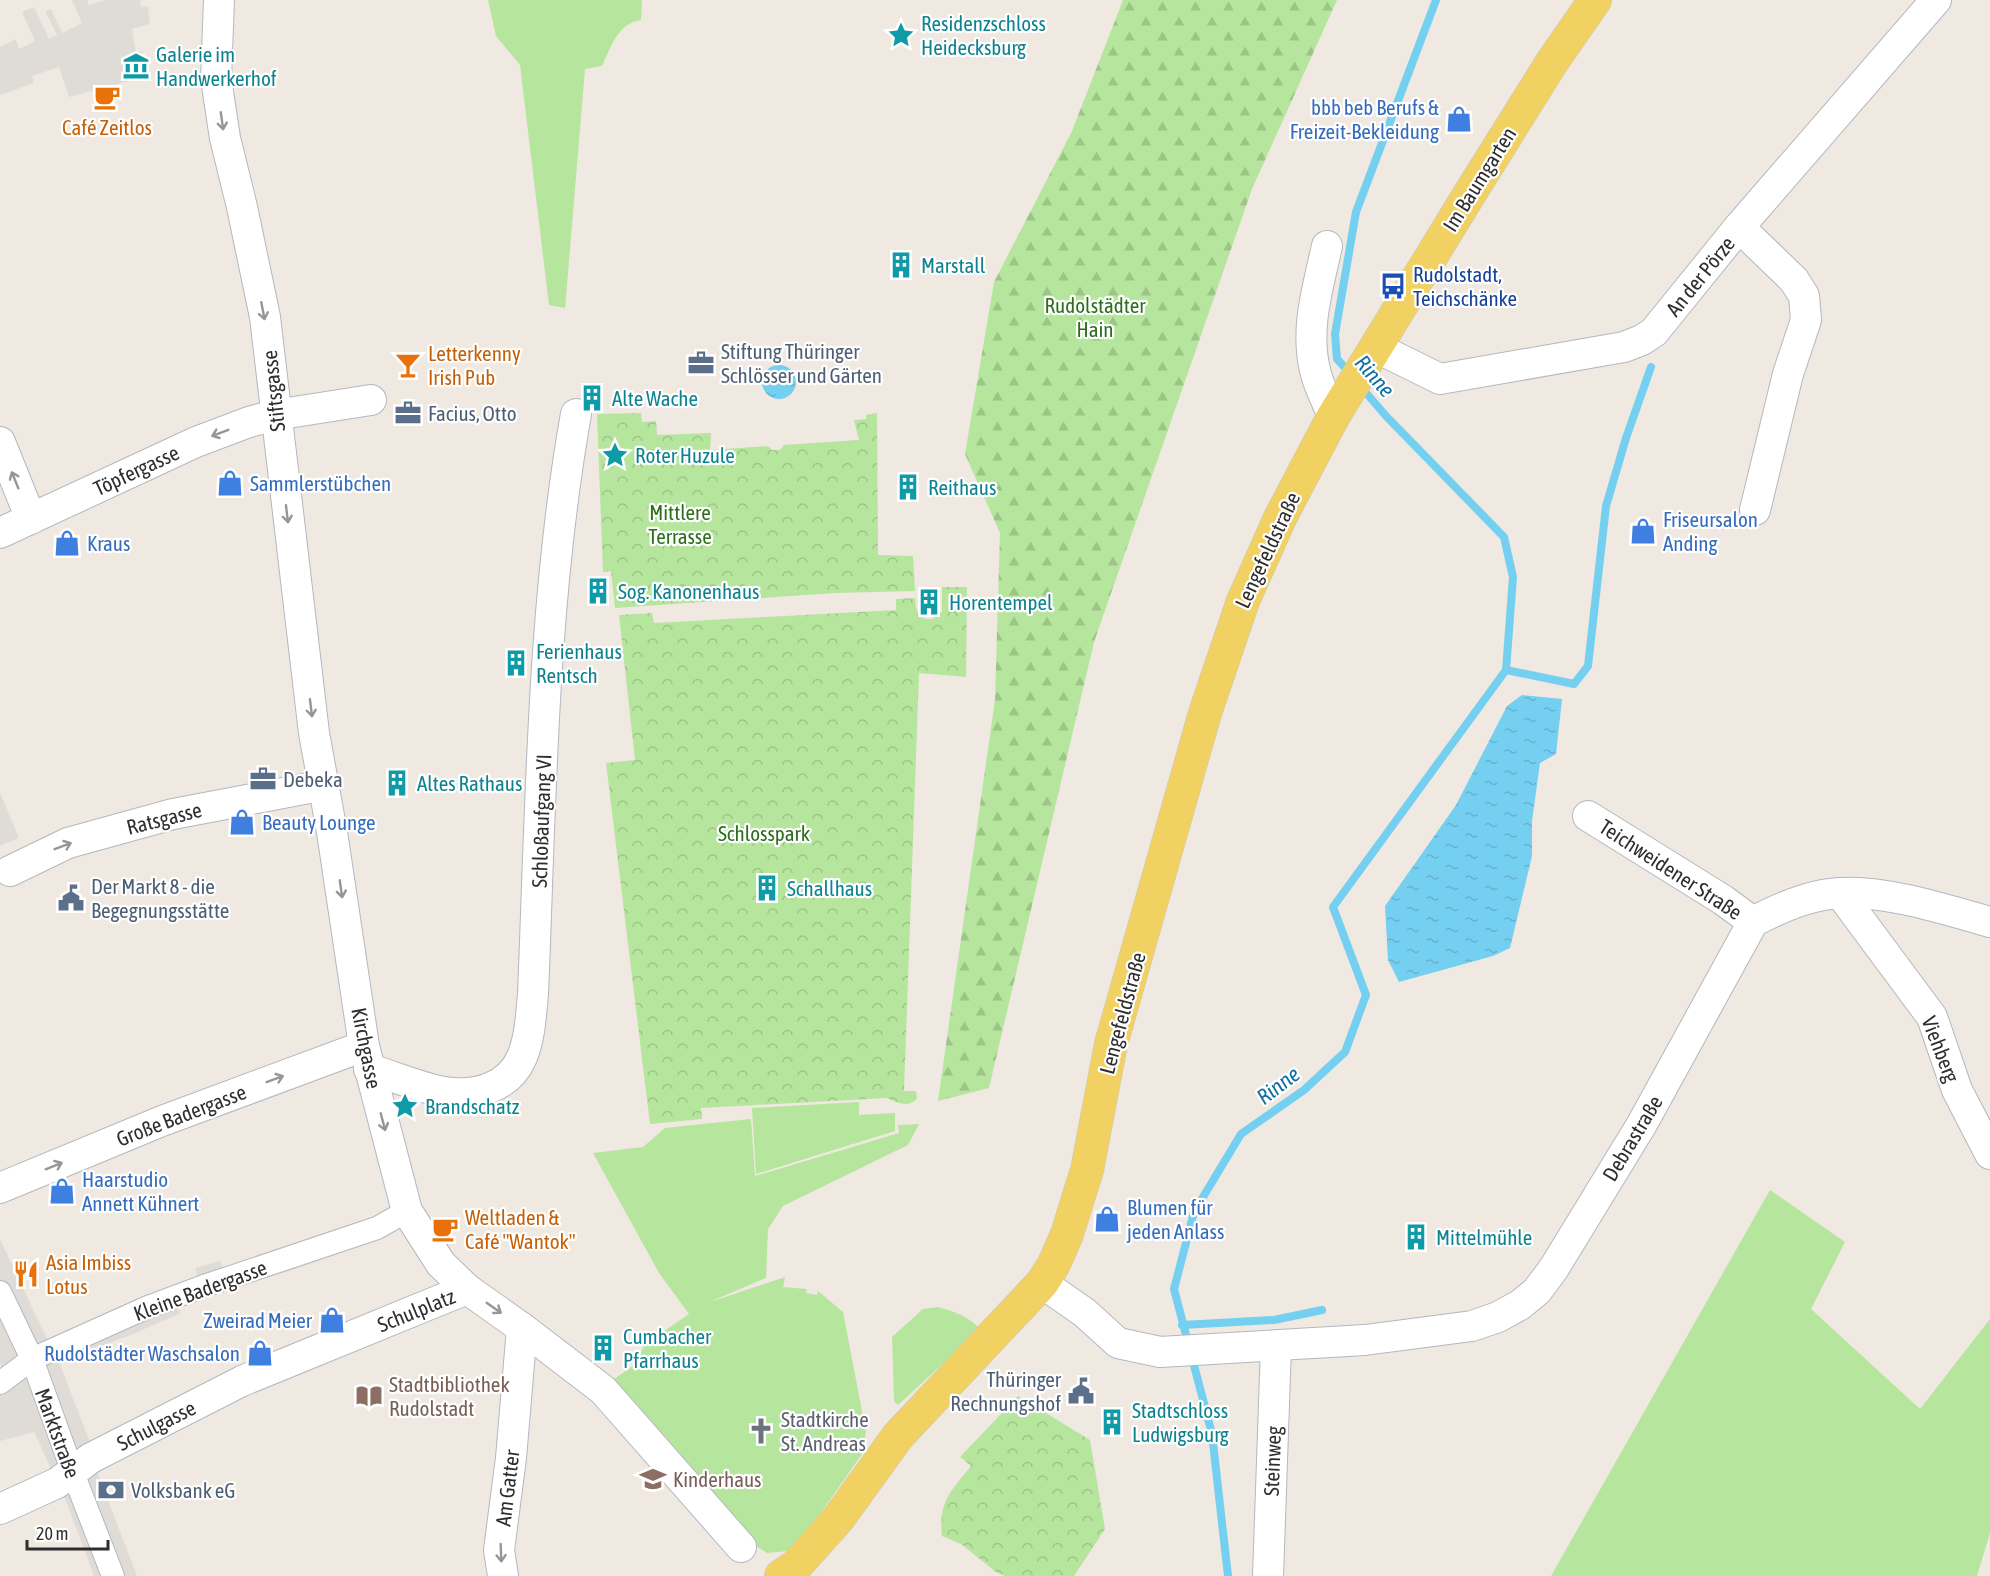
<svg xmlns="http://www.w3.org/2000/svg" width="1990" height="1576" font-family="'Asap Condensed',sans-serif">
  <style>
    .grass { fill: #b6e59e }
    .forest { fill: url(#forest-firs) }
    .park { fill: url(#park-crowns) }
    .plaza { fill: #dfdcd8 }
    .water { fill: url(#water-ripples) }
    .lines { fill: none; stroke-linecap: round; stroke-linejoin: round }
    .stream { stroke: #75cff0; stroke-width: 8 }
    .pedestrian-casing { stroke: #b4b7c1; stroke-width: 24 }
    .minor-casing { stroke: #b4b7c1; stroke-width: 32 }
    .primary-casing { stroke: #c9c9c9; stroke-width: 34 }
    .pedestrian { stroke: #fff; stroke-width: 22 }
    .minor { stroke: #fff; stroke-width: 30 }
    .primary { stroke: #f2d163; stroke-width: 33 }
    .oneway { stroke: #969696 }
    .labels { text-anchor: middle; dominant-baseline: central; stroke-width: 4.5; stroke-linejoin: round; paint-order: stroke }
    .culture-label { font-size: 21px; fill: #0d838f; stroke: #fff; text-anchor: start }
    .shop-label { font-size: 21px; fill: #366cbe; stroke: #fff; text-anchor: start }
    .food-label { font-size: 21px; fill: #c56008; stroke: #fff; text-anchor: start }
    .street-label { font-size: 21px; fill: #2e2e2e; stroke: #fff }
    .transit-label { font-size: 21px; fill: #164399; stroke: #fff; text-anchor: start }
    .park-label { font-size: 21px; fill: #2c6e1b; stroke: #fff }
    .service-label { font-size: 21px; fill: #4e5e75; stroke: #fff; text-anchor: start }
    .education-label { font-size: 21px; fill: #785e54; stroke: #fff; text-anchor: start }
    .worship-label { font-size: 21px; fill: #5b616d; stroke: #fff; text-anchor: start }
    .water-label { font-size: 22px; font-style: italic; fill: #0d6fa3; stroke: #fff }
  </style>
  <defs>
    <pattern id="forest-firs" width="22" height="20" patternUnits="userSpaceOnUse" patternTransform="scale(1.5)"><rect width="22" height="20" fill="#b6e59e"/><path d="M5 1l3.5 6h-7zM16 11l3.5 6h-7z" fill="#9dc588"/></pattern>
    <pattern id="park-crowns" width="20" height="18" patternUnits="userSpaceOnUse" patternTransform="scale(1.5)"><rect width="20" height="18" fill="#b6e59e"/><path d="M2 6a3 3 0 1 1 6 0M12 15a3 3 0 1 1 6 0" fill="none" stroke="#9dc588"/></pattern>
    <pattern id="water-ripples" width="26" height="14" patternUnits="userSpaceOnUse" patternTransform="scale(1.5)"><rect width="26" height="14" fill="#75cff0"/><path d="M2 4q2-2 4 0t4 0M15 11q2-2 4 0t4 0" fill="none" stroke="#66b2ce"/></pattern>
  </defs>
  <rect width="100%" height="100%" fill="#efe9e1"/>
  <g class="grass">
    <path d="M488,0H642L641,20C618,23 611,47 602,66L585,69L565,308L549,305L520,65L496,36Z"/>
    <path d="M859,1102V1115L895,1113V1131L756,1174L752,1108Z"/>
    <path d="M751,1119L755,1176L899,1133L898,1125L919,1124L908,1145L783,1206L768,1229L766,1278L707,1303L785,1277L783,1287L807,1289L806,1293L817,1295L818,1291L843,1312L866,1432L862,1454L808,1531L789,1551L767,1553L749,1541L611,1381L636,1364L644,1345L689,1314L659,1273L593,1153L643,1147L665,1128Z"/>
    <path d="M1770,1190L1845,1242L1811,1309L1920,1409L1990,1319V1533L1977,1576H1551Z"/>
    <path d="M938,1307C955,1312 968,1316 980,1329L898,1405L894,1401L892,1337L923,1309Z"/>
  </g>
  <path class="forest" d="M1123,0H1337L1252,189L1094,642L989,1088L938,1101L995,700L1000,533L965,454L994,282L1072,131Z"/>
  <g class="park">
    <path d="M641,413L642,422L656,421L657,435L711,433L710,450L768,446L772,450H780L784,445L859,440L854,420L866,419V415L877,413L878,555L913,556L915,591L835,593L615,608L611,571L603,572L597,414Z"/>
    <path d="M942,587H967L966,677L919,673L904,1091H916L917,1099C907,1108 898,1103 887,1098L701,1108L702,1119L650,1124L606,763L635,760L619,615L652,613L654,623L896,610V599L915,598C916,610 917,620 932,619L942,612Z"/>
    <path d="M1018,1396L1090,1440L1105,1529L1074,1576H1005L996,1572L961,1544L942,1536C938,1502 951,1491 971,1466L960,1457Z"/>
  </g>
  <g class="plaza">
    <path d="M72,0H87L89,5L105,0H143L140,1L141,7L148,6L150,24L132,29L136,52L142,51L145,77L69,97L59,67L32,76L34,83L0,95V47L16,39L19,49L35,41L22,12L34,7L49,39L57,35L45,11L51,9L62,33L82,23Z"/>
    <path d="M0,793L19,838L0,846Z"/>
    <path d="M376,1217L379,1240L286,1272L216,1292L179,1307L181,1313L133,1334L59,1362L91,1445L93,1461L137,1576H94L66,1501L34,1432L0,1441V1371L3,1370L0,1364V1239L47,1339L143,1296L198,1277L195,1268L220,1261L223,1268Z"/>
  </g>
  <g class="water">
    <circle cx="779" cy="382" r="17"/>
    <path d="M1522,695L1562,699L1556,754L1540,763L1532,821V856L1510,948L1493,956L1399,982L1388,960L1385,906L1456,805L1507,706Z"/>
  </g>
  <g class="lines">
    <g class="stream">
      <path d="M1351,374L1337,359L1335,334L1356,212L1436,0"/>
      <path d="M1506,670L1574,684L1588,666L1606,506L1626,438L1651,367"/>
      <path d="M1182,1325L1274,1320L1322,1310"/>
      <path d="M1228,1576L1212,1434L1174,1289L1194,1212L1241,1134L1304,1090L1345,1052L1366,995L1333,907L1506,670L1513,577L1504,537L1386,416L1361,387"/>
    </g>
    <g class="pedestrian-casing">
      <g id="pedestrian">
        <path d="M0,1292L32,1359L73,1473L113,1576"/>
        <path d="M0,1383L32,1359L148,1307L204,1286L377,1228L407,1211"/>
      </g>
    </g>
    <g class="minor-casing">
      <g id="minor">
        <path d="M219,0L216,79L225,138L242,207L265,317L314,733L332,832L364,1046L407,1211L441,1264L467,1289L522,1328L603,1390L741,1547"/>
        <path d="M1739,227L1794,280L1804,296L1806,320L1788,374L1755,510"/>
        <path d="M1327,246C1318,288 1304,330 1316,374C1320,389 1328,403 1333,417"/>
        <path d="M1377,348L1440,379L1624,347L1642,340L1654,332L1739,227L1936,0"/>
        <path d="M0,442L31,519"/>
        <path d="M0,533L196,442L249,422L275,415L371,400"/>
        <path d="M1588,816L1723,900L1753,922"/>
        <path d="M10,871L68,843L173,814L325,785"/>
        <path d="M1840,893L1932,1017L1957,1090L1990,1154"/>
        <path d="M369,1069C393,1076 420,1088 444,1092C475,1097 509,1088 522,1057C530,1038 531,1015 533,994C541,801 542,605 576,414"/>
        <path d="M0,1188L162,1121L364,1046"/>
        <path d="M1042,1283L1085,1313L1118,1343L1160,1352L1365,1340L1472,1326L1498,1317L1520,1305L1537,1291L1554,1268L1642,1124L1753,922C1779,908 1810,894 1841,893C1885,890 1947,910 1990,922"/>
        <path d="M0,1509L57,1483L91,1458L242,1381L467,1289"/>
        <path d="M503,1576L499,1550L511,1458L522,1328"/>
        <path d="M1268,1576L1276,1346"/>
      </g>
    </g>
    <g class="primary-casing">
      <path id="primary" d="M781,1576L796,1566L838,1519L898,1436L1042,1283L1054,1264L1067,1234L1087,1170L1111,1044L1205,713L1243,601L1280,518L1333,417L1472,190L1552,62L1595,0"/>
    </g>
    <use href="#pedestrian" class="pedestrian"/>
    <use href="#minor" class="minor"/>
    <use href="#primary" class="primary"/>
  </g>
  <defs><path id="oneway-shaft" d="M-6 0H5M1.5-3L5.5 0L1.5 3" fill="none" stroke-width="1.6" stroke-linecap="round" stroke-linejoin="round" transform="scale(1.5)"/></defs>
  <g class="oneway">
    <use href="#oneway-shaft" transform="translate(222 121) rotate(82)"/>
    <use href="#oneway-shaft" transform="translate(263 311) rotate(79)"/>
    <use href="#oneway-shaft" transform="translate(220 433) rotate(159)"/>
    <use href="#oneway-shaft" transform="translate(15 480) rotate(-112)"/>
    <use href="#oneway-shaft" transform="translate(287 514) rotate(83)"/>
    <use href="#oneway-shaft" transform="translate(311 708) rotate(83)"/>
    <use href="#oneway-shaft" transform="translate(63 846) rotate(-21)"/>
    <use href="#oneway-shaft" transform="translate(341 889) rotate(82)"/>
    <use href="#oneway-shaft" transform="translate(275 1079) rotate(-20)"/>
    <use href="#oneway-shaft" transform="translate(383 1122) rotate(75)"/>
    <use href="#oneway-shaft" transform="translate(54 1166) rotate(-22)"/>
    <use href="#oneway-shaft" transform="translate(494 1308) rotate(35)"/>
    <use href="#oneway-shaft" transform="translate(501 1553) rotate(88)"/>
  </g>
  <defs>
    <g id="sight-bare" transform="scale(2.07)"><path d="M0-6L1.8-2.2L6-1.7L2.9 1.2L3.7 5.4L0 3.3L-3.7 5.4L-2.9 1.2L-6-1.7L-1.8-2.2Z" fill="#0f9aa8" stroke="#fff" stroke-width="2.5" paint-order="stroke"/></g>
    <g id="museum-bare" transform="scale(2.07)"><path d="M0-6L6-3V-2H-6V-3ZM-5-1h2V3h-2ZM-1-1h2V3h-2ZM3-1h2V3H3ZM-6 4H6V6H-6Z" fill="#0f9aa8" stroke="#fff" stroke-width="2.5" paint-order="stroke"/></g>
    <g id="cafe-bare" transform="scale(2.07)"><path d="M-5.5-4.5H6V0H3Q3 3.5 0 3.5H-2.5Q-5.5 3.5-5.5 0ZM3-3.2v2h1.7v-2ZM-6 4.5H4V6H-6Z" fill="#e8710a" stroke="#fff" stroke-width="2.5" paint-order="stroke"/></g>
    <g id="shop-bare" transform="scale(2.07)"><path d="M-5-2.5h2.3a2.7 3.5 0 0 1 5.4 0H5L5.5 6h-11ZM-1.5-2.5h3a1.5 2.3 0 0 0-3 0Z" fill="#3f7fe0" stroke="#fff" stroke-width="2.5" paint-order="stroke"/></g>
    <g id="building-bare" transform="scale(2.07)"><path d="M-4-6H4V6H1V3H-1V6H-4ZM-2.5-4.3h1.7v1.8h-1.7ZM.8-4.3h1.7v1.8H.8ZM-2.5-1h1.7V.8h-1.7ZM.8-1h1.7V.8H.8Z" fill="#0f9aa8" stroke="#fff" stroke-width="2.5" paint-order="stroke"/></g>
    <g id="bus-bare" transform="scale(2.07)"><path d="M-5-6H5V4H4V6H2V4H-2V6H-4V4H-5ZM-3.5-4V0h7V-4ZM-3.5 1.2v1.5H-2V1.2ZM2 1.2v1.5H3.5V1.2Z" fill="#1a4fb4" stroke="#fff" stroke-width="2.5" paint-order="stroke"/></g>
    <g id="office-bare" transform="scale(2.07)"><path d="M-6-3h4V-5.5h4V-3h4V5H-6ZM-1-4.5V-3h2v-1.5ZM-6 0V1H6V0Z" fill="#5c6f8a" stroke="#fff" stroke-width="2.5" paint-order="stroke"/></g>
    <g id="bar-bare" transform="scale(2.07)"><path d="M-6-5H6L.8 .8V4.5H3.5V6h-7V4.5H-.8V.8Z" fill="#e8710a" stroke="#fff" stroke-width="2.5" paint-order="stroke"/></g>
    <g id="civic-bare" transform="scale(2.07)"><path d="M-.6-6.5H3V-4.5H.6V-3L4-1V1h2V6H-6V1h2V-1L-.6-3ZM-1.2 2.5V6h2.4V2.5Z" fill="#5c6f8a" stroke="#fff" stroke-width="2.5" paint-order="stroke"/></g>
    <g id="restaurant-bare" transform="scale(2.07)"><path d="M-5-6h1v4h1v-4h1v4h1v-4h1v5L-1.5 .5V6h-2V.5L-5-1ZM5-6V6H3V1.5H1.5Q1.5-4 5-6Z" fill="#e8710a" stroke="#fff" stroke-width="2.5" paint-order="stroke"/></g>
    <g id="library-bare" transform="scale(2.07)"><path d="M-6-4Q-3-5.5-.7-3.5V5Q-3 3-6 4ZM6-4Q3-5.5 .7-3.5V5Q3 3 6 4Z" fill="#8d6e63" stroke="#fff" stroke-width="2.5" paint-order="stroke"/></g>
    <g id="church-bare" transform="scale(2.07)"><path d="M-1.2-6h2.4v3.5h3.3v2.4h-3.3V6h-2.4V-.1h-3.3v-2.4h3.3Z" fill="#6b7280" stroke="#fff" stroke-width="2.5" paint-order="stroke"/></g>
    <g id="school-bare" transform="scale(2.07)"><path d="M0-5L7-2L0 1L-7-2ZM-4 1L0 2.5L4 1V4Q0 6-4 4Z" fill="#8d6e63" stroke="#fff" stroke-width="2.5" paint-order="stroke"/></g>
    <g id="bank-bare" transform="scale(2.07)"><path d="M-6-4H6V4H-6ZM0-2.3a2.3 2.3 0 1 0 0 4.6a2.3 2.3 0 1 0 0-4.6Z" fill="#5c6f8a" stroke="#fff" stroke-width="2.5" paint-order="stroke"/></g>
  </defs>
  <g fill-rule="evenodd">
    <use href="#sight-bare" x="901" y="35"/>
    <use href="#museum-bare" x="136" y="66"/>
    <use href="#cafe-bare" x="107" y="97"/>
    <use href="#shop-bare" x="1459" y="119"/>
    <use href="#building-bare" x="901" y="265"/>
    <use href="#bus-bare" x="1393" y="286"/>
    <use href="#office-bare" x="701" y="363"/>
    <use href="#bar-bare" x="408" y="365"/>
    <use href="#building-bare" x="592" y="398"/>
    <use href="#office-bare" x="408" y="413"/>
    <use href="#sight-bare" x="615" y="455"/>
    <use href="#shop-bare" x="230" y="483"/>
    <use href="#building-bare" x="908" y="487"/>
    <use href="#shop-bare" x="1643" y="531"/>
    <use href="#shop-bare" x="67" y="543"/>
    <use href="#building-bare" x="598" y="591"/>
    <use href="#building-bare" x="929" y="602"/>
    <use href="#building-bare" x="516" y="663"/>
    <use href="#office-bare" x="263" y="779"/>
    <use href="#building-bare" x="397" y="783"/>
    <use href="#shop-bare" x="242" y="822"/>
    <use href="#building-bare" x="767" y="888"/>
    <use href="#civic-bare" x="71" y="898"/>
    <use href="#sight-bare" x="405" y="1106"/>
    <use href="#shop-bare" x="62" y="1191"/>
    <use href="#shop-bare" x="1107" y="1219"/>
    <use href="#cafe-bare" x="445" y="1229"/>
    <use href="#building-bare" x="1416" y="1237"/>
    <use href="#restaurant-bare" x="26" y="1274"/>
    <use href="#shop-bare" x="332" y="1320"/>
    <use href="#building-bare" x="603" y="1348"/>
    <use href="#shop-bare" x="260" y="1353"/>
    <use href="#civic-bare" x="1081" y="1391"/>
    <use href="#library-bare" x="369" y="1396"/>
    <use href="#building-bare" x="1112" y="1422"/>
    <use href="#church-bare" x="761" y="1431"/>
    <use href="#school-bare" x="653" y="1479"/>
    <use href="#bank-bare" x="111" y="1490"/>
  </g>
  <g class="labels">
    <g class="culture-label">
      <text x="921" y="23">Residenzschloss<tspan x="921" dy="24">Heidecksburg</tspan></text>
      <text x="156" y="54">Galerie im<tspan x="156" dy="24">Handwerkerhof</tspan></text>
      <text x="921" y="265">Marstall</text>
      <text x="612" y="398">Alte Wache</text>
      <text x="635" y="455">Roter Huzule</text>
      <text x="928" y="487">Reithaus</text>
      <text x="618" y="591">Sog. Kanonenhaus</text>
      <text x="949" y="602">Horentempel</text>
      <text x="536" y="651">Ferienhaus<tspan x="536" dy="24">Rentsch</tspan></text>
      <text x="417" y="783">Altes Rathaus</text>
      <text x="787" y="888">Schallhaus</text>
      <text x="425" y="1106">Brandschatz</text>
      <text x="1436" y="1237">Mittelmühle</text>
      <text x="623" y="1336">Cumbacher<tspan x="623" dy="24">Pfarrhaus</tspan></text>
      <text x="1132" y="1410">Stadtschloss<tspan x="1132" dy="24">Ludwigsburg</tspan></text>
    </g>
    <g class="shop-label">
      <text x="1439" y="107" text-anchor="end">bbb beb Berufs &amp;<tspan x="1439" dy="24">Freizeit-Bekleidung</tspan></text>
      <text x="250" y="483">Sammlerstübchen</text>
      <text x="1663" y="519">Friseursalon<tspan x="1663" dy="24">Anding</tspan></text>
      <text x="87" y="543">Kraus</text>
      <text x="262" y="822">Beauty Lounge</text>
      <text x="82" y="1179">Haarstudio<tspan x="82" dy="24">Annett Kühnert</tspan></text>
      <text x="1127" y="1207">Blumen für<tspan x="1127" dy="24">jeden Anlass</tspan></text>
      <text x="312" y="1320" text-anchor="end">Zweirad Meier</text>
      <text x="240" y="1353" text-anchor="end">Rudolstädter Waschsalon</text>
    </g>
    <g class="food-label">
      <text x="107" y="127" text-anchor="middle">Café Zeitlos</text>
      <text x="428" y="353">Letterkenny<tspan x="428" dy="24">Irish Pub</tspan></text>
      <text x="465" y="1217">Weltladen &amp;<tspan x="465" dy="24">Café "Wantok"</tspan></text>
      <text x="46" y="1262">Asia Imbiss<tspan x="46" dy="24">Lotus</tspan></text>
    </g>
    <g class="street-label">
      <text transform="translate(1479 179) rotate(-58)">Im Baumgarten</text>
      <text transform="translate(1700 276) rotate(-51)">An der Pörze</text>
      <text transform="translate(273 391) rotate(-96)">Stiftsgasse</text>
      <text transform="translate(136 470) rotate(-25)">Töpfergasse</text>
      <text transform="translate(1267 550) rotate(-65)">Lengefeldstraße</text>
      <text transform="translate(164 818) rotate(-14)">Ratsgasse</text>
      <text transform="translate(541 821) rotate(-88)">Schloßaufgang VI</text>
      <text transform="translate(1671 869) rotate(33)">Teichweidener Straße</text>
      <text transform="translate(1122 1013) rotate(-75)">Lengefeldstraße</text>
      <text transform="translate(367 1048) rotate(79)">Kirchgasse</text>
      <text transform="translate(1941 1049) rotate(69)">Viehberg</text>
      <text transform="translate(181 1115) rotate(-21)">Große Badergasse</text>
      <text transform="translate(1632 1138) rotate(-59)">Debrastraße</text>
      <text transform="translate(200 1290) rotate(-20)">Kleine Badergasse</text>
      <text transform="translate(416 1310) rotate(-22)">Schulplatz</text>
      <text transform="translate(156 1425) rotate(-27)">Schulgasse</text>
      <text transform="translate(58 1433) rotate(70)">Marktstraße</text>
      <text transform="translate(1272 1461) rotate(-88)">Steinweg</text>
      <text transform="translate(507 1488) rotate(-83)">Am Gatter</text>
    </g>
    <g class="transit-label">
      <text x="1413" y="274">Rudolstadt,<tspan x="1413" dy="24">Teichschänke</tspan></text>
    </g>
    <g class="park-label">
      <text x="1095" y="305">Rudolstädter<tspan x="1095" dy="24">Hain</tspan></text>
      <text x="680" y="512">Mittlere<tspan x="680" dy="24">Terrasse</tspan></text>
      <text x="764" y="833">Schlosspark</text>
    </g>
    <g class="service-label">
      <text x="721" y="351">Stiftung Thüringer<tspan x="721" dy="24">Schlösser und Gärten</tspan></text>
      <text x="428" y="413">Facius, Otto</text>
      <text x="283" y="779">Debeka</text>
      <text x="91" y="886">Der Markt 8 - die<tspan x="91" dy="24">Begegnungsstätte</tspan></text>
      <text x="1061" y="1379" text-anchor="end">Thüringer<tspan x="1061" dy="24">Rechnungshof</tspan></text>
      <text x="131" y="1490">Volksbank eG</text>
    </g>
    <g class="education-label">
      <text x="389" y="1384">Stadtbibliothek<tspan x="389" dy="24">Rudolstadt</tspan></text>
      <text x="673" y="1479">Kinderhaus</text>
    </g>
    <g class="worship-label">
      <text x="781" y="1419">Stadtkirche<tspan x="781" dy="24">St. Andreas</tspan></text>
    </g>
    <g class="water-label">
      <text transform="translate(1375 376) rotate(49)">Rinne</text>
      <text transform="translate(1278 1085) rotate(-37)">Rinne</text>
    </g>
  </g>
  <path d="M27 1540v9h81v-9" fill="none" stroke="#2e2e2e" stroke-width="3"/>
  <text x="36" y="1540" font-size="18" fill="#2e2e2e" stroke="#ffffff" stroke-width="4.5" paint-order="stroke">20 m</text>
</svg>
